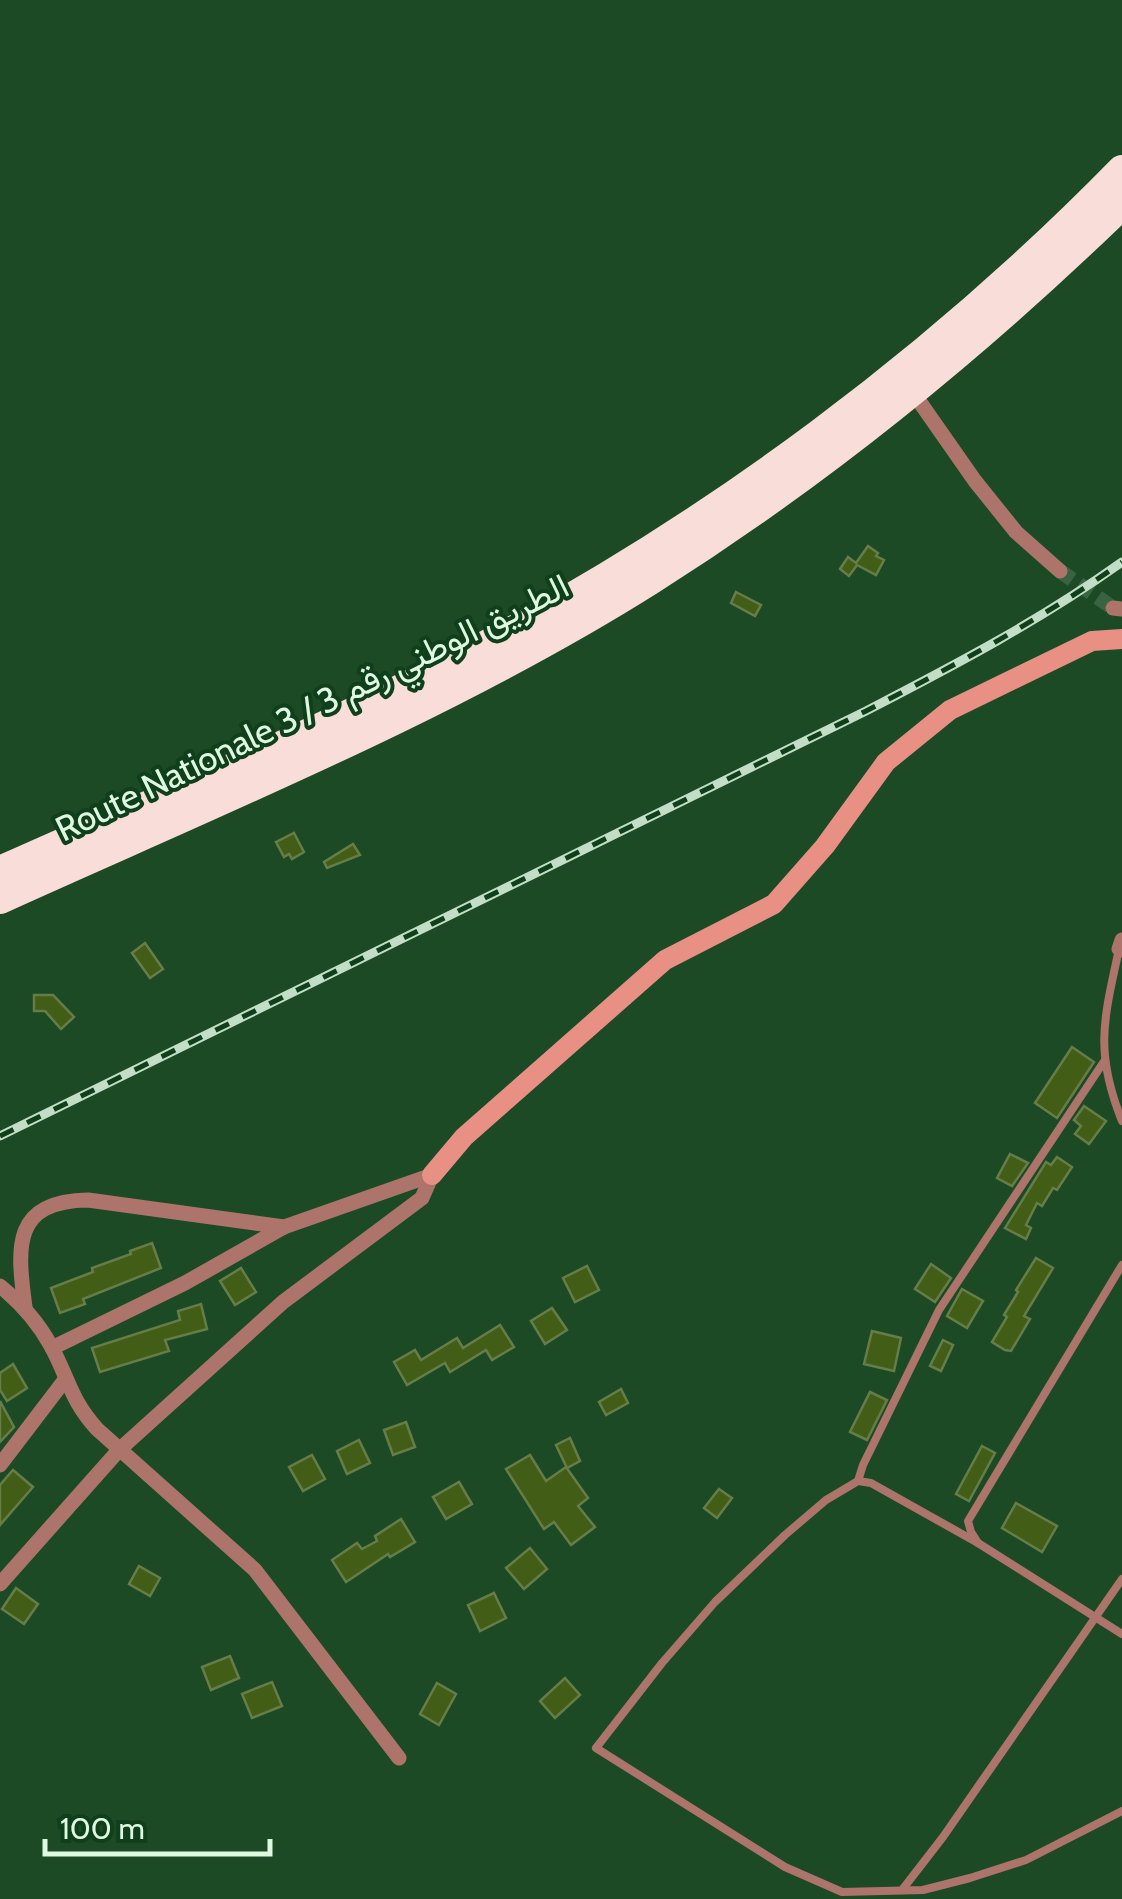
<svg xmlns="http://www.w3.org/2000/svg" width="1122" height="1899" font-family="Cabin,Vazirmatn,sans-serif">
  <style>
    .building { fill: #425d15; stroke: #667d49; stroke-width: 2.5 }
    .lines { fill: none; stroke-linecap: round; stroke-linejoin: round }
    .street-tunnel { stroke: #396441; stroke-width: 15; stroke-dasharray: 15 8; stroke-linecap: butt }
    .lane { stroke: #ad746c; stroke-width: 8 }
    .street { stroke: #ad746c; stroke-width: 15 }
    .secondary { stroke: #e99084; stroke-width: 20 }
    .highway { stroke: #f9ddd8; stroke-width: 30 }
    .rail-casing { stroke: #c2dec6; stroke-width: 9 }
    .rail { stroke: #0f3f1b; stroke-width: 5; stroke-dasharray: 15; stroke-linecap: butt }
    .labels { text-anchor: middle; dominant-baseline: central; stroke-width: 8; stroke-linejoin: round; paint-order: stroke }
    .street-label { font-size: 35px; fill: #dff8e2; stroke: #0f3f1b }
  </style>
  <rect width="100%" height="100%" fill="#1c4a25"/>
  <g class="building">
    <path d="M868,546L878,553L876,556L884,560L876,575L857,565L849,576L840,569L848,557L856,563Z"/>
    <path d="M736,592L761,605L755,616L731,603Z"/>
    <path d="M294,833L304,852L292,859L289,854L284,857L276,842Z"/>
    <path d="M353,844L360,855L327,868L324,862Z"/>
    <path d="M145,943L163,969L150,978L132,953Z"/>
    <path d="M34,995H53L74,1017L61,1029L45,1011H34Z"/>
    <path d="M1072,1047L1094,1062L1057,1118L1035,1103Z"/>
    <path d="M1084,1106L1106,1121L1089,1144L1075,1134L1081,1126L1074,1120Z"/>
    <path d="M1010,1154L1028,1163L1012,1186L997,1178Z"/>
    <path d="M1057,1157L1072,1167L1057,1190L1053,1188L1042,1206L1037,1203L1026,1225L1031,1228L1026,1239L1005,1228L1046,1162L1051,1165Z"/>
    <path d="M152,1243L161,1268L83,1299L85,1304L60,1313L51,1288L93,1272L92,1268L131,1254L130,1251Z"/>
    <path d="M1036,1258L1053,1268L1024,1316L1030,1319L1011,1351L1005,1350L992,1342L1007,1317L1004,1315L1018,1292L1016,1290Z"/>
    <path d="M931,1264L951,1278L935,1302L915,1289Z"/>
    <path d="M587,1266L599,1290L575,1302L563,1278Z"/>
    <path d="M241,1268L256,1292L235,1305L220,1281Z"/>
    <path d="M962,1289L983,1301L967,1328L947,1316Z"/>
    <path d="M201,1304L207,1329L165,1340L169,1351L100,1372L92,1348L180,1320L178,1311Z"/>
    <path d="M552,1308L567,1330L545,1344L531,1321Z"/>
    <path d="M500,1325L514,1347L492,1360L486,1350L450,1372L445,1363L407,1385L394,1362L415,1350L421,1360L457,1338L463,1348Z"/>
    <path d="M872,1331L901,1338L894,1371L864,1364Z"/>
    <path d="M943,1340L953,1345L941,1371L930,1366Z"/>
    <path d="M13,1364L27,1388L7,1401L0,1390V1373Z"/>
    <path d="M621,1389L628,1403L606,1415L599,1402Z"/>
    <path d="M870,1392L887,1400L867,1440L850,1432Z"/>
    <path d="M0,1401L14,1427L0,1442Z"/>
    <path d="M406,1422L415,1447L393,1455L384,1430Z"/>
    <path d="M570,1438L580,1461L567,1468L556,1445Z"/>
    <path d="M359,1440L370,1463L347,1474L337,1451Z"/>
    <path d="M982,1446L995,1453L969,1501L956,1494Z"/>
    <path d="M312,1455L325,1479L303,1491L289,1467Z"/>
    <path d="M530,1455L546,1481L566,1467L588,1498L578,1506L595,1527L571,1545L554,1522L544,1529L506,1469Z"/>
    <path d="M13,1470L33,1487L0,1525V1485Z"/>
    <path d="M459,1482L472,1504L446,1519L433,1497Z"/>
    <path d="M719,1489L732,1498L717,1518L704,1508Z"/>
    <path d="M1016,1503L1057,1526L1042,1552L1002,1528Z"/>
    <path d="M401,1519L415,1542L390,1557L388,1554L346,1582L332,1560L357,1543L362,1549L377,1541L375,1536Z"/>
    <path d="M530,1548L547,1569L524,1589L506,1568Z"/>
    <path d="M139,1566L160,1578L150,1596L129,1584Z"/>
    <path d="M16,1588L38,1604L24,1624L2,1609Z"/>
    <path d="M494,1593L506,1618L480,1631L468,1605Z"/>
    <path d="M230,1656L239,1678L211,1690L202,1667Z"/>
    <path d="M565,1678L580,1695L555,1718L540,1701Z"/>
    <path d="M272,1682L282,1706L252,1718L242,1694Z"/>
    <path d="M437,1683L456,1694L439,1725L420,1714Z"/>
  </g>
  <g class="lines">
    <path class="street-tunnel" d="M1060,571L1113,608"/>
    <g class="lane">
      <path d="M1119,949C1104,1019 1094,1051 1122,1121"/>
      <path d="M1122,1265L968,1521L971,1532L978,1543L1122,1634"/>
      <path d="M858,1481L863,1465L939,1310L1105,1060"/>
      <path d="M978,1543L871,1483L858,1481L826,1500L785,1535L715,1602L662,1663L596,1748L785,1867L842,1892L923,1890L970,1878L1026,1860L1122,1811"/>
      <path d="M902,1890L943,1837L1122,1579"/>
    </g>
    <g class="street">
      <path d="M910,388L975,481L1016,532L1060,571"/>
      <path d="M1113,608L1122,609"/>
      <path d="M1122,940L1119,949L1122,950"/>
      <path d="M0,1286C21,1303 38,1322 51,1346C69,1379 70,1399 97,1429L255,1570L399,1758"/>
      <path d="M25,1307C17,1247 12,1201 88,1200L284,1227"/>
      <path d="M52,1348L185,1283L284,1227L432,1175"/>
      <path d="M0,1465L64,1381"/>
      <path d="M0,1584L119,1450L283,1302L422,1198L432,1175"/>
    </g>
    <path class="secondary" d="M432,1175L464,1137L665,960L774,904L825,846L886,762L950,710L1092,641L1122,639"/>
    <g class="highway">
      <path d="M0,871C161,799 325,731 481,648C716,524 936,360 1122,170"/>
      <path d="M0,899C216,801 450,706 650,580C821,472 978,344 1122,204"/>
    </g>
    <g class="rail-casing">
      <path id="rail" d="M0,1136L866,711C955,665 1041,620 1122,562"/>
    </g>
    <use href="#rail" class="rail"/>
  </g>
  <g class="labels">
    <g class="street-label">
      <text transform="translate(312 707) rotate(-26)">Route Nationale 3 / الطريق الوطني رقم 3</text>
    </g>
  </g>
  <path d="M45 1839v15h225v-15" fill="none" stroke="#dff8e2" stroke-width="5"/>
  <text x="60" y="1839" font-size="30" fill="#dff8e2" stroke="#0f3f1b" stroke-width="8" paint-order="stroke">100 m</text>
</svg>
